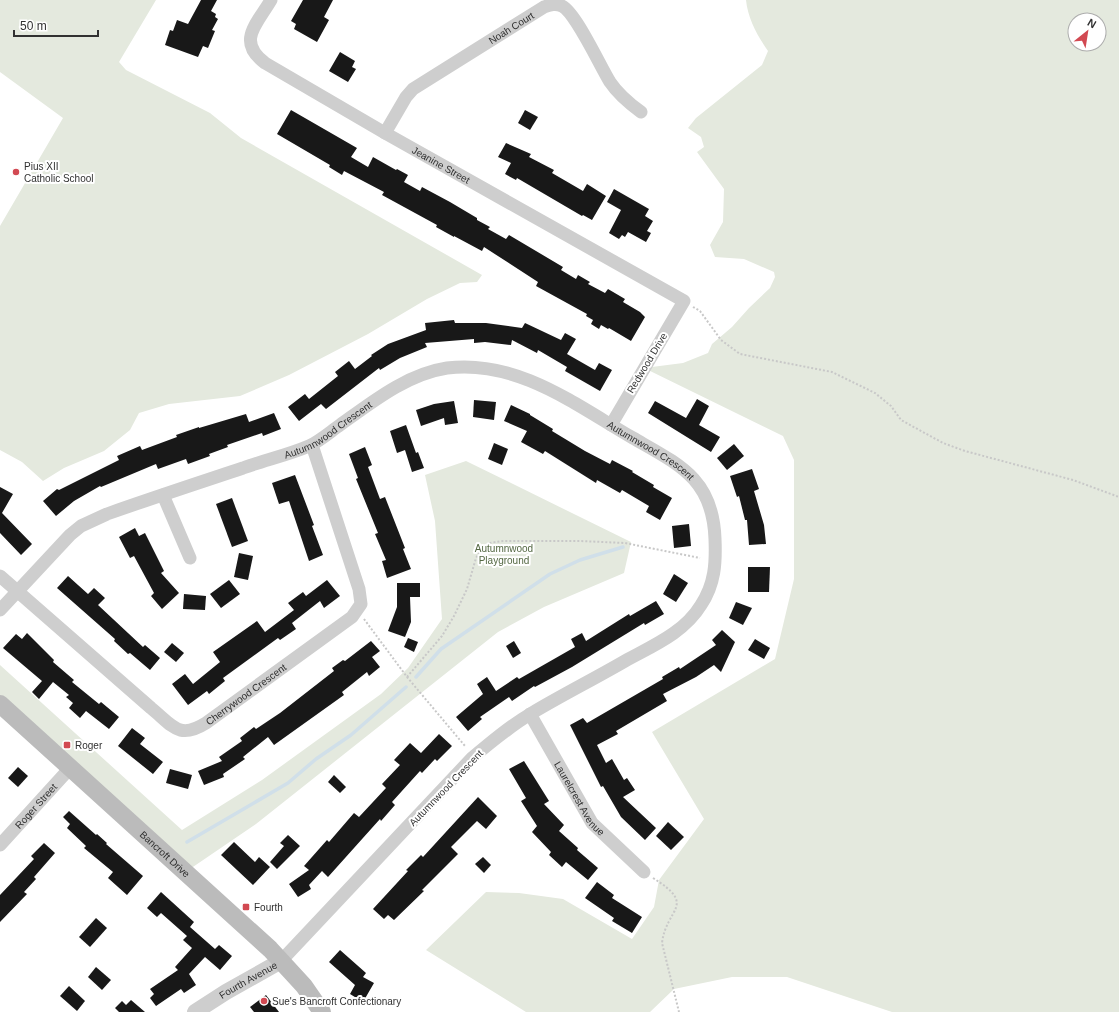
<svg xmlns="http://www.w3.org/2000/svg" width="1119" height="1012" font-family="Helvetica,sans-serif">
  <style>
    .green { fill: #e4e9de; fill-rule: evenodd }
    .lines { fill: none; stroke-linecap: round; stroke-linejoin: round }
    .stream { stroke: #d0dfe9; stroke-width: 3.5 }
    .building { fill: #181818 }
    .path { stroke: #c8c8c8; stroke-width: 2; stroke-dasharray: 2 2; stroke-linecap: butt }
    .minor { stroke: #cecece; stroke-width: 13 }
    .tertiary { stroke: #cecece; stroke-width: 16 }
    .secondary { stroke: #bbb; stroke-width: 18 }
    .poi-dot { fill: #d24952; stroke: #fff; stroke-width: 1.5 }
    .labels { text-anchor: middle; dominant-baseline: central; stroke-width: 4; stroke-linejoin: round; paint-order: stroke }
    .street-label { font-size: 10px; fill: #313131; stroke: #fff }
    .poi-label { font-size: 10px; fill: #313131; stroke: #fff; text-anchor: start }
    .park-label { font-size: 10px; fill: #546843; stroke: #fff }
  </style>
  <rect width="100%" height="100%" fill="#fff"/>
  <g class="green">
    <path d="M0,0H156L119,62L126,70L210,113L241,138L482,275L477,282L460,283L427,299L368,334L289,375L240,396L169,404L139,413L130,430L104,451L64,468L43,481L22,462L0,450V226L63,118L0,72Z"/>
    <path d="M746,0H1119V1012H892L787,977H732L674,989L650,1012H526L426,950L486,892L519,893L563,899L632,939L654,907L659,880L704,819L652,732L775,659L794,579V460L783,436L644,368L683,363L708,353L712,344L732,327L749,308L770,288L775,277L774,272L744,259L715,257L710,245L723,222L724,189L697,152L704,147L701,137L688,128L696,118L762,65L768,51C757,35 748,19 746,0ZM1075,20H1099V44H1075Z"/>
    <path d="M466,461L631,542L624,573L544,607L498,632L256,824L187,871L0,702V665L182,830L262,780L381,694L408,668L442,619L435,521L425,475Z"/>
  </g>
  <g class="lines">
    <g class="stream">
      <path d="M416,677L441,649L550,574L580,560L623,547"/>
      <path d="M187,842L288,783L316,759L351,735L406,687"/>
    </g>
  </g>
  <g class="building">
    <path d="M201,0H217L211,11L216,14L215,17L218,19L212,30L215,31L208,48L203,46L198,57L165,45L170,30L173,31L177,20L188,24Z"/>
    <path d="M303,0H333L324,17L329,20L317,42L294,29L296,24L291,21Z"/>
    <path d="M340,52L355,61L352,67L356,69L348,82L329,71Z"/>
    <path d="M291,110L357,148L351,157L368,167L373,157L396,170L397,169L408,175L404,182L420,191L422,187L450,202L477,218V220L490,227L488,229L506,239L509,235L563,267L561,270L576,279L578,275L590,282L588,284L605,293L608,289L625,299L623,302L640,312L645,317L631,341L609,328L608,329L601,325L599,329L591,324L593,320L586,316L587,314L536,286L538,282L484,247L482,251L454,236V237L436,227L437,225L382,195L384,192L344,171L342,175L329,167L330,165L277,134Z"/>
    <path d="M525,110L538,117L530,130L518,123Z"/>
    <path d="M506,143L531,154L529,157L554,170L552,173L583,191L587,184L606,196L592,220L583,215L582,216L517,178L516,180L505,174L511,163L498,157Z"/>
    <path d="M614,189L649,209L645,216L653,221L647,231L651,233L646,242L628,232L625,237L622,235L619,239L609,233L621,210L607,202Z"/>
    <path d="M454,320L455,323H486L522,328L525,323L561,340L565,333L576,339L567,354L595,370L599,363L612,370L600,391L565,371L567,367L538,350L537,353L512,340L511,345L485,342L474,343V339L425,343L427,347L400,358L380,370L379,368L326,409L321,404L299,421L288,407L305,394L309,399L338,376L335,372L349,361L355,369L372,356L371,355L388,344L426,330L425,323Z"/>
    <path d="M697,399L709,406L699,425L720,437L711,452L648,413L655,401L686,418Z"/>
    <path d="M474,400L496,402L494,420L473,417Z"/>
    <path d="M454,401L458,423L445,425L444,418L421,426L416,410L434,404Z"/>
    <path d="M511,405L530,414V415L553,429L552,431L585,451L610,464L612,460L633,471L632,472L654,485L653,487L672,498L660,520L646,512L649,506L622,490L620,493L597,480L596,483L545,451L543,454L521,442L527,431L504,421Z"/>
    <path d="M274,413L281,429L263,436L262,433L227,445L228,447L209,454L210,456L188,464L186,459L158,469L156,464L101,487L100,486L74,501L56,516L43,501L57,489L59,490L119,460L117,456L140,446L142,450L177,437L176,435L199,427V428L246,414L249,422Z"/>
    <path d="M406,425L416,453L418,452L424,468L412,472L405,450L397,453L390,431Z"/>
    <path d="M494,443L508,449L502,465L488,459Z"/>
    <path d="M734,444L744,456L727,470L717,458Z"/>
    <path d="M365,447L372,465L368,467L380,499L385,497L405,548L403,549L411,569L387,578L382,561L386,560L375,534L378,533L356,479L358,478L349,454Z"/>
    <path d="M752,469L759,489L754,491L764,525L766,544L749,545L747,520H745L739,496L737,497L730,476Z"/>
    <path d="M295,475L314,525L312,526L323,555L309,561L289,501L279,504L272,483Z"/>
    <path d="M0,487L13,494L2,513L32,544L21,555L0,533Z"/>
    <path d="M232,498L248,541L232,547L216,504Z"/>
    <path d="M689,524L691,546L674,548L672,526Z"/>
    <path d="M135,528L139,536L145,533L164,571L161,573L179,593L162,609L151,596L154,593L134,556L130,558L119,537Z"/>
    <path d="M239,553L253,556L248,580L234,577Z"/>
    <path d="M748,567H770L769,592H748Z"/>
    <path d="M674,574L688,583L676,602L663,594Z"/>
    <path d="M68,576L88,594L94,588L105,598L98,605L143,647L145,645L160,658L150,670L130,653L128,654L114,641L115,639L57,588Z"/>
    <path d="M229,580L240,594L221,608L210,594Z"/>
    <path d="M327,580L340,596L324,608L320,601L292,623L296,629L280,640L278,638L223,678L225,681L209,694L207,691L188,705L172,684L185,674L193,684L220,662L213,652L257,621L265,632L294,610L288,603L303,592L306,596Z"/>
    <path d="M397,583H420V597H410L411,622L405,637L388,631L397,607Z"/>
    <path d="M184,594L206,596L205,610L183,609Z"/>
    <path d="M656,601L664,614L645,625L644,623L572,667L535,687L534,686L512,701L509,697L480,717L482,719L468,731L456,717L483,694L477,684L487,677L496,691L517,677L519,679L575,647L571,639L582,633L586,641L629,614L630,616Z"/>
    <path d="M736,602L752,608L743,625L729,618Z"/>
    <path d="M722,630L735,642L721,672L714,665L696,677L663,694L667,701L616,731L618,734L597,745L606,763L612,759L624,780L627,778L635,790L623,797L656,828L645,840L621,817L603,786L601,787L570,725L583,718L587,723L663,679L662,677L679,667L680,669L716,645L712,640Z"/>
    <path d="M27,633L54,660L53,662L74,680L72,682L99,704L101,702L119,717L109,729L86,711L80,718L69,708L73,703L66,697L69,695L53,682L39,699L32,692L42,681L3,648L16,634L22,639Z"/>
    <path d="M408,638L418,642L414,652L404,647Z"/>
    <path d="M755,639L770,648L764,659L748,650Z"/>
    <path d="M371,641L380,651L372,657L380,667L369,676L367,672L342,692L344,695L274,745L268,737L243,757L245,759L223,774L224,777L204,785L198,771L222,761L219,757L242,741L240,738L254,727L256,729L280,713L334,671L332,668L343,660L345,661Z"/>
    <path d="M514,641L521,653L513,658L506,646Z"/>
    <path d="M172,643L184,653L176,662L164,652Z"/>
    <path d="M132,728L145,738L140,744L163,762L153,774L118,746Z"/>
    <path d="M439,734L452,746L437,761L435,759L422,773L420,771L392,802L395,805L381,821L380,819L328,877L322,871L309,885L311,889L298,897L289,884L309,870L304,866L327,840L329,842L354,813L359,817L386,788L382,784L400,765L394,760L410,743L421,753Z"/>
    <path d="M524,761L549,801L544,804L564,825L559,831L578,848L577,850L598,868L588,880L566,862L562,867L549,855L551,852L532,832L537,826L521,801L526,798L509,769Z"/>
    <path d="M18,767L28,776L18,787L8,778Z"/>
    <path d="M170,769L192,775L188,789L166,783Z"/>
    <path d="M334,775L346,787L340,793L328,782Z"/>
    <path d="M478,797L497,816L486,829L477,821L451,847L458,854L422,890L424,891L394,920L388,915L384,919L373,909L408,871L406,870L421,855L423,857Z"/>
    <path d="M69,811L96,835L97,834L107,843L106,844L143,876L127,895L108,878L113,872L84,848L86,846L67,828L70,824L63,817Z"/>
    <path d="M668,822L684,837L671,850L656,836Z"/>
    <path d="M288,835L300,846L277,869L270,862L284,846L280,843Z"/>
    <path d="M234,842L255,862L259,857L270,867L253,885L221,855Z"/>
    <path d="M44,843L55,853L34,877L36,879L24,892L27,894L0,922V895L34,859L31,856Z"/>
    <path d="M483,857L491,865L484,873L475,864Z"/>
    <path d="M597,882L614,895L612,898L642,917L632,933L612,921L614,918L585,898Z"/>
    <path d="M161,892L194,922L190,927L215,949L219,945L232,956L220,970L205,957L189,974L196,985L184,993L181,989L156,1006L150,998L154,994L150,989L178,970L175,967L192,948L183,940L187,936L161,913L157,917L147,908Z"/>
    <path d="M96,918L107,928L90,947L79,937Z"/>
    <path d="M340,950L366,973L363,977L374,983L363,1002L350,994L355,985L329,962Z"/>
    <path d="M96,967L111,980L102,990L88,977Z"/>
    <path d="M69,986L85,1001L77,1011L60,996Z"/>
    <path d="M266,995L279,1012H254L250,1007Z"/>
    <path d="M131,1000L145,1012H119L115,1008L122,1001L126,1005Z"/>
  </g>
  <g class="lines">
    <g class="path">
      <path d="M693,307L700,311L721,340L740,354L832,372L875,393L891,406L901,420L943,443L965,451L1073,480L1119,497"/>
      <path d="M364,619L407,677L465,746"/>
      <path d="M407,677L442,636L454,616L467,589L476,558L481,550L489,543L503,541H580L625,543L700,558"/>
      <path d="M653,878C698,906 666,908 662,943L679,1012"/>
    </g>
    <g class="minor">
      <path id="s1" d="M271,0C257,24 236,41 265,63L385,133L684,301L611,425"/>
      <path id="s2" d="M385,133L406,97L413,89L544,7C550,5 555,3 562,6C576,13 600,66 610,82C618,94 630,104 641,112"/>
      <path d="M163,495L190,558"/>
      <path id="s3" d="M0,576L151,708C173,726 179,740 206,723L352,617L361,604L359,589L312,445"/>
      <path id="s4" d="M0,610L70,535L81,526L107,514C152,498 198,483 243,468C265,460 288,455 309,446C320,441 330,432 340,425C372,402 407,374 447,368C517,359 576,405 633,438C680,465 713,479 715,539C716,563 715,584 701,605C684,633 652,646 625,661C594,679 562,695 532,713C510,726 491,742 472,758L281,961"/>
      <path id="s5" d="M530,714L592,823L644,872"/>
      <path id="s6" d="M0,845L71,767"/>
    </g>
    <path class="tertiary" id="s7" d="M195,1012L226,992L281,961"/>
    <path class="secondary" id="s8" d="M0,704L270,949L304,986L322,1012"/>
  </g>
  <g class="poi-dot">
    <circle cx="16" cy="172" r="4"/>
    <rect x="63" y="741" width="8" height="8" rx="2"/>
    <rect x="242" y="903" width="8" height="8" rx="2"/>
    <circle cx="264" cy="1001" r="4"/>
  </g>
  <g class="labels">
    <g class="street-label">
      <text stroke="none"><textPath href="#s2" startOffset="168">Noah Court</textPath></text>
      <text stroke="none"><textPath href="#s1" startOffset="277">Jeanine Street</textPath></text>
      <text transform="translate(647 363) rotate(-59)">Redwood Drive</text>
      <text stroke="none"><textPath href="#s4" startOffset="383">Autumnwood Crescent</textPath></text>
      <text stroke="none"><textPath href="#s4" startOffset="743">Autumnwood Crescent</textPath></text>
      <text stroke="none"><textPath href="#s3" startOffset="314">Cherrywood Crescent</textPath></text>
      <text transform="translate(446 788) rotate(-46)">Autumnwood Crescent</text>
      <text stroke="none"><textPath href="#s5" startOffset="98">Laurelcrest Avenue</textPath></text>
      <text stroke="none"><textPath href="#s6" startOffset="53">Roger Street</textPath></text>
      <text stroke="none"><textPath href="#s8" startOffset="223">Bancroft Drive</textPath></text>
      <text stroke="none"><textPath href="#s7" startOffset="62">Fourth Avenue</textPath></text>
    </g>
    <g class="poi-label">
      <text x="24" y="166">Pius XII<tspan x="24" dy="12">Catholic School</tspan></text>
      <text x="75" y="745">Roger</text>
      <text x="254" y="907">Fourth</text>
      <text x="272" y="1001">Sue's Bancroft Confectionary</text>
    </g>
    <g class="park-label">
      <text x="504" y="548">Autumnwood<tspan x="504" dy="12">Playground</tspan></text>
    </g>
  </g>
  <g transform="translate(1087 32) rotate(30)"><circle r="19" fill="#ffffff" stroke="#adadad"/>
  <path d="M0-3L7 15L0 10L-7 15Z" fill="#d24952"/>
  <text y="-6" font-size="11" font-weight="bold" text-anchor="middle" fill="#313131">N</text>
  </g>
  <path d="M14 30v6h84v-6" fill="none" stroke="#313131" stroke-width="2"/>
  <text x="20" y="30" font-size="12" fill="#313131" stroke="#ffffff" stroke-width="3" paint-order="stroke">50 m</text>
</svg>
